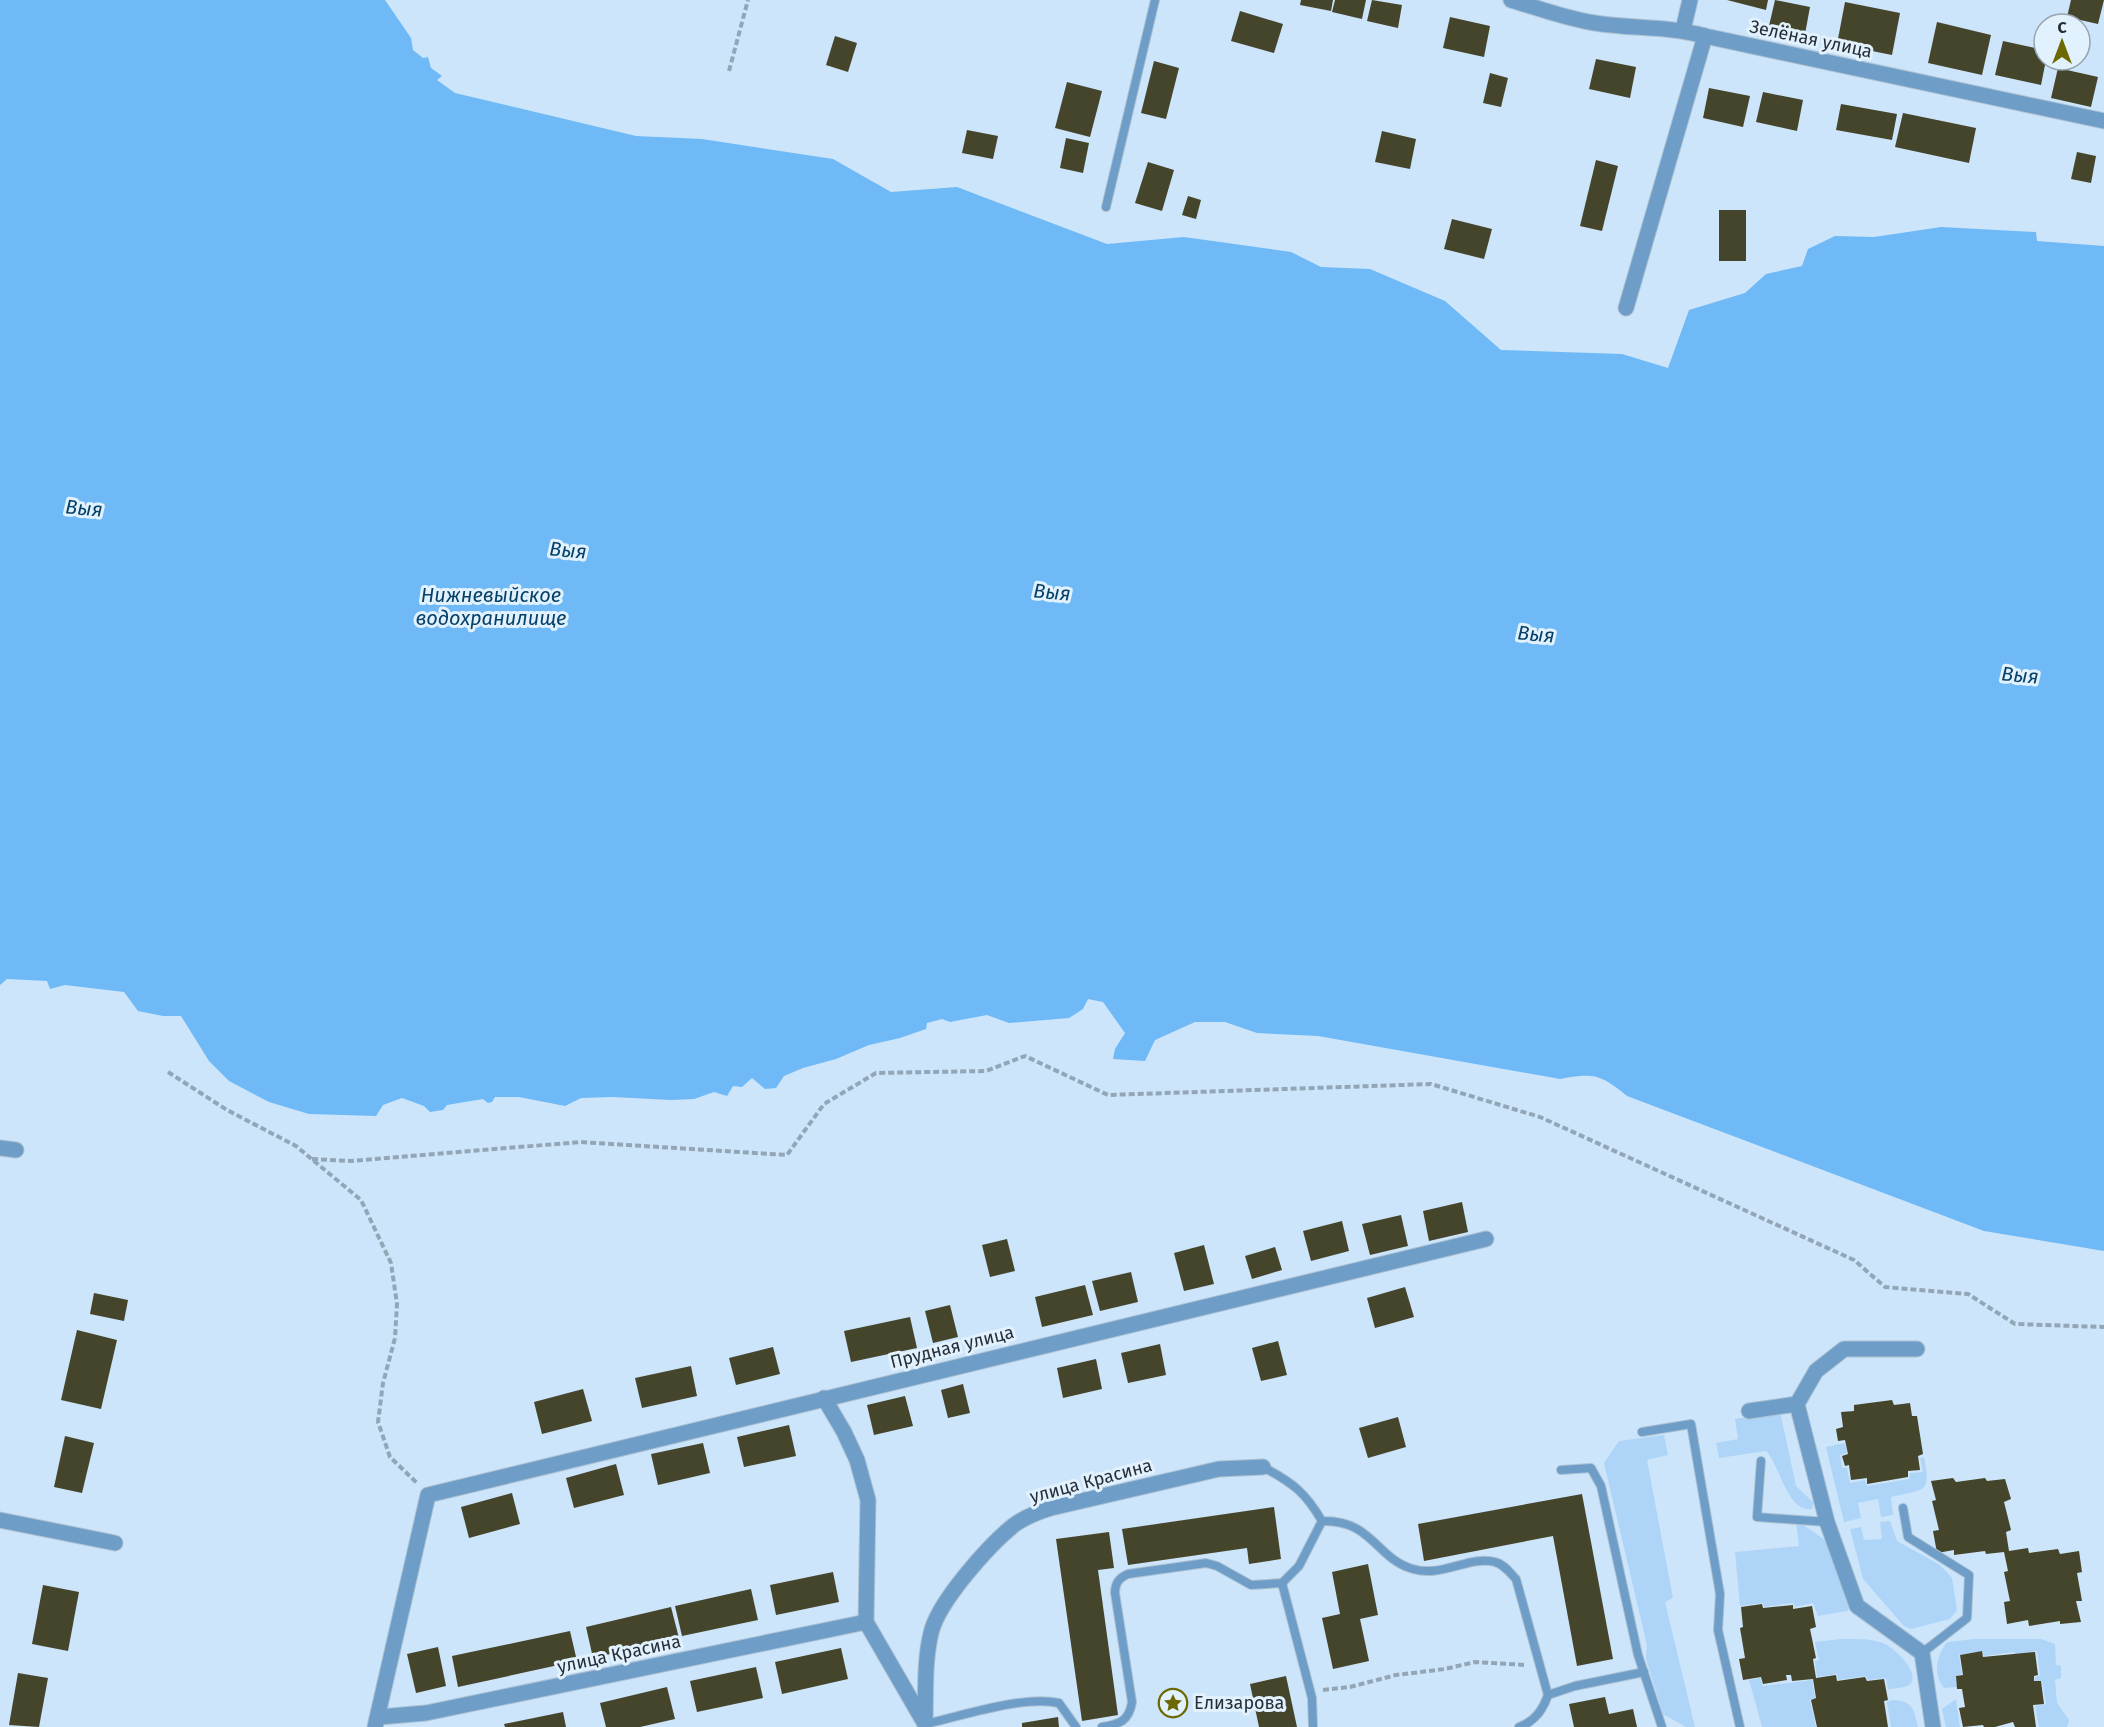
<svg xmlns="http://www.w3.org/2000/svg" width="2104" height="1727" font-family="'Fira Sans',sans-serif">
  <style>
    .green { fill: #aed5f7 }
    .water { fill: #6eb9f6 }
    .building { fill: #45452c }
    .lines { fill: none; stroke-linecap: round; stroke-linejoin: round }
    .service-casing { stroke: #acc1d3; stroke-width: 10 }
    .minor-casing { stroke: #acc1d3; stroke-width: 17 }
    .path { stroke: #93a6b7; stroke-width: 4; stroke-dasharray: 6 3; stroke-linecap: butt }
    .service { stroke: #6e9ec7; stroke-width: 8 }
    .minor { stroke: #6e9ec7; stroke-width: 15 }
    .labels { text-anchor: middle; dominant-baseline: central; stroke-width: 6; stroke-linejoin: round; paint-order: stroke }
    .street-label { font-size: 18px; fill: #262f37; stroke: #e2f1fe }
    .poi-label { font-size: 18px; fill: #262f37; stroke: #e2f1fe; text-anchor: start }
    .water-label { font-size: 20px; font-style: italic; fill: #054169; stroke: #e2f1fe }
  </style>
  <rect width="100%" height="100%" fill="#cde5fa"/>
  <g class="green">
    <path d="M1780,1411L1796,1486L1814,1503L1812,1509C1787,1513 1780,1465 1766,1451L1719,1458L1716,1443L1738,1439L1735,1419Z"/>
    <path d="M1664,1435L1668,1455L1647,1460L1673,1598L1665,1602L1695,1727H1686L1663,1714L1646,1659L1647,1645L1604,1463L1619,1441Z"/>
    <path d="M1845,1443L1847,1453L1840,1455L1842,1468H1847L1850,1483L1865,1480L1867,1486L1909,1479L1910,1473L1923,1472L1920,1458L1924,1457C1931,1494 1926,1489 1891,1497L1893,1515L1881,1517L1878,1499L1858,1503L1861,1518L1844,1522L1826,1447Z"/>
    <path d="M1890,1521L1897,1541L1940,1565L1952,1578L1957,1610L1950,1619L1911,1629L1904,1626L1863,1579L1850,1529L1861,1527L1864,1540L1882,1539L1880,1522Z"/>
    <path d="M1796,1522L1802,1524L1832,1545L1850,1608L1847,1611L1818,1616L1813,1603L1795,1607L1793,1603L1764,1607L1763,1603L1740,1606L1735,1552L1799,1546Z"/>
    <path d="M1841,1639C1855,1639 1870,1638 1883,1643C1894,1647 1923,1675 1909,1685C1904,1688 1896,1688 1890,1689H1888L1886,1678L1868,1680L1866,1676L1838,1680L1837,1674L1817,1677L1815,1661L1819,1660L1815,1642Z"/>
    <path d="M1975,1639H2041L2055,1644L2056,1665L2061,1666V1678L2055,1680L2057,1703L2069,1720L2067,1727H2039L2035,1706L2046,1704L2042,1681H2035V1677L2040,1675L2037,1651L2015,1655L2014,1652L1984,1656L1982,1651L1959,1655L1962,1674L1956,1676L1957,1687L1944,1688C1932,1674 1937,1655 1947,1642Z"/>
    <path d="M1760,1678L1763,1686L1812,1680L1815,1698L1810,1700L1816,1727H1762L1749,1680Z"/>
    <path d="M1956,1699L1960,1727H1946L1942,1709Z"/>
    <path d="M1893,1700C1913,1701 1914,1709 1918,1727H1891L1887,1702Z"/>
  </g>
  <path class="water" d="M0,0H385L411,38L413,50L423,58L428,57L431,68L442,76L437,80L455,93L636,136L702,139L833,159L891,192L957,187L1107,244L1184,237L1291,252L1321,267L1370,269L1445,301L1501,350L1622,354L1668,368L1689,310L1745,293L1766,274L1802,266L1808,249L1835,236L1874,237L1941,227L2036,232L2037,241L2104,246V1251L1984,1231L1627,1096C1600,1074 1594,1073 1560,1079L1318,1036L1257,1033L1225,1022H1195L1155,1040L1145,1061L1113,1059L1115,1049L1125,1033L1103,1002L1088,999L1083,1009L1069,1018L1009,1023L987,1015L950,1022L942,1019L927,1023L926,1029L900,1038L869,1045L836,1059L803,1068L784,1076L776,1088L765,1089L752,1078L742,1087L733,1086L727,1096L714,1092L694,1099L671,1100L612,1097L581,1098L565,1106L519,1097H495L492,1102L488,1103L483,1099L447,1105L443,1110L430,1112L424,1106L402,1098L383,1105L376,1116L309,1114L269,1102L229,1081L209,1061L181,1016H163L138,1011L124,992L65,985L50,989L47,981L7,979L0,985Z"/>
  <g class="building">
    <path d="M1301,0H1333L1331,11L1300,5Z"/>
    <path d="M1335,0H1366L1362,19L1332,12Z"/>
    <path d="M1372,0L1402,5L1398,28L1367,21Z"/>
    <path d="M1727,0H1768L1766,10Z"/>
    <path d="M1775,0L1810,7L1805,34L1769,26Z"/>
    <path d="M2071,0H2104L2098,24L2067,17Z"/>
    <path d="M1845,2L1900,13L1892,55L1837,44Z"/>
    <path d="M1240,11L1283,24L1274,53L1231,41Z"/>
    <path d="M1450,17L1490,26L1484,57L1443,48Z"/>
    <path d="M1937,22L1991,35L1982,75L1928,63Z"/>
    <path d="M835,36L857,43L848,72L826,65Z"/>
    <path d="M2003,41L2044,50V60H2046L2041,85L1995,75Z"/>
    <path d="M1596,59L1636,67L1630,98L1589,89Z"/>
    <path d="M1154,61L1179,68L1166,119L1141,113Z"/>
    <path d="M2058,68L2098,77L2091,107L2051,98Z"/>
    <path d="M1490,73L1508,78L1501,107L1483,103Z"/>
    <path d="M1067,82L1102,91L1090,137L1055,128Z"/>
    <path d="M1709,88L1750,96L1743,127L1703,118Z"/>
    <path d="M1763,92L1803,100L1797,131L1756,122Z"/>
    <path d="M1841,104L1897,114L1892,140L1836,130Z"/>
    <path d="M1903,113L1976,128L1969,163L1895,147Z"/>
    <path d="M967,130L998,136L993,159L962,153Z"/>
    <path d="M1382,131L1416,139L1410,169L1375,162Z"/>
    <path d="M1066,138L1089,143L1083,173L1060,168Z"/>
    <path d="M2077,152L2096,156L2091,183L2071,179Z"/>
    <path d="M1596,160L1618,166L1602,231L1580,226Z"/>
    <path d="M1148,162L1174,170L1162,211L1135,203Z"/>
    <path d="M1188,196L1201,200L1196,219L1182,215Z"/>
    <rect x="1719" y="210" width="27" height="51"/>
    <path d="M1452,219L1492,229L1484,259L1444,249Z"/>
    <path d="M1462,1202L1468,1232L1429,1241L1423,1211Z"/>
    <path d="M1401,1215L1408,1246L1370,1255L1362,1224Z"/>
    <path d="M1342,1221L1349,1251L1311,1261L1303,1231Z"/>
    <path d="M1007,1239L1015,1271L990,1277L982,1245Z"/>
    <path d="M1204,1245L1214,1284L1184,1291L1174,1253Z"/>
    <path d="M1275,1247L1282,1270L1252,1279L1245,1256Z"/>
    <path d="M1131,1272L1138,1302L1100,1311L1092,1281Z"/>
    <path d="M1085,1285L1093,1315L1042,1327L1035,1297Z"/>
    <path d="M1405,1287L1414,1317L1375,1328L1367,1298Z"/>
    <path d="M94,1293L128,1300L124,1321L90,1314Z"/>
    <path d="M950,1305L958,1337L933,1343L925,1311Z"/>
    <path d="M910,1317L917,1348L851,1362L844,1331Z"/>
    <path d="M77,1330L117,1340L101,1409L61,1400Z"/>
    <path d="M1278,1341L1287,1375L1261,1381L1252,1348Z"/>
    <path d="M1160,1344L1166,1375L1128,1383L1121,1353Z"/>
    <path d="M773,1347L780,1374L736,1385L729,1358Z"/>
    <path d="M1096,1359L1102,1389L1063,1398L1057,1368Z"/>
    <path d="M691,1366L697,1396L642,1408L635,1378Z"/>
    <path d="M963,1384L970,1413L948,1418L941,1390Z"/>
    <path d="M583,1389L592,1421L542,1434L534,1402Z"/>
    <path d="M905,1396L913,1426L874,1435L867,1405Z"/>
    <path d="M1892,1400L1894,1405L1910,1403L1912,1416H1917L1923,1454L1918,1456L1920,1470L1908,1471V1477L1867,1484V1478L1851,1480L1849,1465L1845,1466L1842,1456L1848,1454L1845,1440L1838,1441L1836,1429L1843,1427L1841,1412L1854,1411V1405Z"/>
    <path d="M1398,1417L1406,1447L1368,1458L1359,1428Z"/>
    <path d="M789,1425L796,1456L744,1467L737,1437Z"/>
    <path d="M65,1436L94,1443L82,1493L54,1487Z"/>
    <path d="M703,1443L710,1473L658,1485L651,1454Z"/>
    <path d="M616,1464L624,1495L574,1508L566,1478Z"/>
    <path d="M1953,1478L1956,1482L1985,1478L1987,1481L2005,1479L2011,1499L2004,1502L2011,1530L2006,1532L2009,1551L2028,1548L2029,1553L2058,1549L2060,1554L2079,1551L2082,1572L2077,1573L2082,1601H2076L2081,1622L2060,1624V1621L2029,1626L2028,1620L2007,1624L2004,1602L2010,1601L2004,1572L2008,1571L2004,1552L1986,1554L1985,1551L1954,1555V1550L1937,1553L1933,1531L1939,1530L1932,1501L1936,1500L1931,1481Z"/>
    <path d="M512,1493L520,1524L469,1538L461,1507Z"/>
    <path d="M1582,1494L1613,1659L1577,1666L1553,1536L1424,1561L1418,1524Z"/>
    <path d="M1274,1507L1281,1559L1249,1564L1247,1548L1128,1565L1122,1529Z"/>
    <path d="M1109,1532L1114,1568L1098,1570L1118,1715L1082,1721L1056,1539Z"/>
    <path d="M1368,1564L1378,1615L1360,1619L1369,1661L1333,1669L1322,1618L1340,1614L1332,1572Z"/>
    <path d="M833,1572L839,1602L776,1615L770,1585Z"/>
    <path d="M43,1585L79,1592L68,1651L32,1644Z"/>
    <path d="M751,1589L758,1620L682,1636L675,1606Z"/>
    <path d="M1762,1604L1763,1608L1793,1605V1609L1812,1606L1816,1627L1810,1629L1816,1658L1813,1659L1816,1678L1836,1675L1837,1681L1865,1677L1867,1681L1884,1679L1888,1700L1884,1701L1888,1727H1817L1811,1700L1816,1698L1813,1679L1792,1681L1791,1675H1786L1787,1680L1763,1684L1761,1677L1743,1680L1739,1659L1745,1658L1740,1628L1743,1627L1741,1607Z"/>
    <path d="M671,1607L679,1638L593,1658L586,1627Z"/>
    <path d="M570,1631L577,1661L458,1687L452,1656Z"/>
    <path d="M438,1647L446,1686L416,1693L407,1654Z"/>
    <path d="M841,1648L848,1679L782,1694L775,1662Z"/>
    <path d="M1982,1651L1983,1657L2035,1652L2038,1675L2034,1676V1681H2041L2044,1704L2033,1705L2036,1727H2015L2013,1722L1995,1727H1984L1983,1725L1963,1727L1959,1708L1965,1707L1962,1689H1957L1956,1676L1963,1675L1960,1655Z"/>
    <path d="M756,1667L763,1698L697,1712L690,1681Z"/>
    <path d="M18,1673L48,1678L39,1727L9,1725Z"/>
    <path d="M1286,1676L1297,1727H1259L1250,1684Z"/>
    <path d="M667,1687L675,1719L640,1727H606L600,1703Z"/>
    <path d="M1605,1697L1609,1714L1633,1709L1637,1727H1574L1569,1704Z"/>
    <path d="M563,1712L566,1727H505L504,1724Z"/>
    <path d="M1058,1717L1059,1727H1022V1723Z"/>
  </g>
  <g class="lines">
    <g class="service-casing">
      <g id="service">
        <path d="M1106,207L1155,0"/>
        <path d="M1642,1432L1691,1424L1720,1594L1718,1630L1740,1727"/>
        <path d="M1761,1461L1757,1517L1827,1522"/>
        <path d="M1263,1467C1293,1483 1305,1492 1322,1521C1373,1520 1375,1558 1413,1569C1442,1578 1470,1555 1495,1562C1504,1564 1510,1573 1516,1579L1548,1695L1575,1686L1644,1672"/>
        <path d="M1561,1470L1591,1468L1601,1486L1638,1655L1662,1727"/>
        <path d="M1903,1508L1908,1537L1969,1575L1967,1618L1922,1653"/>
        <path d="M1282,1583L1312,1698L1313,1727"/>
        <path d="M925,1724C962,1716 1023,1695 1059,1703L1076,1727"/>
        <path d="M1102,1727C1120,1724 1129,1721 1132,1702L1115,1593C1115,1583 1119,1578 1128,1574L1206,1563L1217,1566L1251,1585L1282,1583L1299,1566L1322,1521"/>
        <path d="M1519,1727C1534,1722 1543,1710 1548,1695"/>
      </g>
    </g>
    <g class="minor-casing">
      <g id="minor">
        <path d="M1511,0C1538,8 1567,19 1595,23C1632,29 1669,26 1705,36L2104,121"/>
        <path d="M1683,30L1690,0"/>
        <path d="M1626,308L1705,36"/>
        <path d="M0,1148L16,1150"/>
        <path d="M824,1398L844,1432L857,1460L868,1500L866,1622L925,1724"/>
        <path d="M1797,1404L1827,1522L1857,1606L1922,1653L1933,1727"/>
        <path d="M1749,1411L1797,1404L1816,1371L1844,1349H1917"/>
        <path d="M0,1520L115,1543"/>
        <path d="M379,1717L426,1713L866,1622"/>
        <path d="M925,1724C926,1694 924,1662 931,1633C938,1602 989,1545 1014,1525C1025,1517 1038,1512 1051,1508L1219,1469L1263,1467"/>
        <path d="M375,1727L428,1495L1486,1239"/>
      </g>
    </g>
    <g class="path">
      <path d="M729,71L748,0"/>
      <path d="M168,1072L227,1110L296,1146L361,1200L391,1263L397,1304L395,1338L383,1383L378,1422L390,1457L417,1483"/>
      <path d="M312,1159L351,1161L580,1142L787,1155L824,1104L876,1073L986,1071L1025,1056L1108,1095L1431,1084L1540,1117L1854,1260L1885,1287L1968,1294L2015,1324L2104,1327"/>
      <path d="M1323,1690L1350,1687L1396,1675L1445,1669L1475,1662L1526,1665"/>
    </g>
    <use href="#service" class="service"/>
    <use href="#minor" class="minor"/>
  </g>
  <defs>
    <g id="sight-ring" transform="scale(1.5)"><circle r="9.5" fill="#e2f1fe" stroke="#6d6902" stroke-width="1.5"/><path d="M0-6L1.8-2.2L6-1.7L2.9 1.2L3.7 5.4L0 3.3L-3.7 5.4L-2.9 1.2L-6-1.7L-1.8-2.2Z" fill="#6d6902"/></g>
  </defs>
  <g fill-rule="evenodd">
    <use href="#sight-ring" x="1173" y="1703"/>
  </g>
  <g class="labels">
    <g class="street-label">
      <text transform="translate(1811 39) rotate(12)">Зелёная улица</text>
      <text transform="translate(952 1347) rotate(-14)">Прудная улица</text>
      <text transform="translate(1091 1481) rotate(-15)">улица Красина</text>
      <text transform="translate(619 1654) rotate(-12)">улица Красина</text>
    </g>
    <g class="poi-label">
      <text x="1194" y="1703">Елизарова</text>
    </g>
    <g class="water-label">
      <text transform="translate(84 508) rotate(5)">Выя</text>
      <text transform="translate(568 550) rotate(5)">Выя</text>
      <text transform="translate(1052 592) rotate(5)">Выя</text>
      <text x="491" y="595">Нижневыйское<tspan x="491" dy="23">водохранилище</tspan></text>
      <text transform="translate(1536 634) rotate(5)">Выя</text>
      <text transform="translate(2020 675) rotate(5)">Выя</text>
    </g>
  </g>
  <g transform="translate(2062 42)"><circle r="28" fill="#e2f1fe" stroke="#97a3ae" stroke-width="1.5"/>
  <path d="M0-4.5L10 22L0 15L-10 22Z" fill="#6d6902"/>
  <text y="-9" font-size="16" font-weight="bold" text-anchor="middle" fill="#262f37">С</text>
  </g>
</svg>
